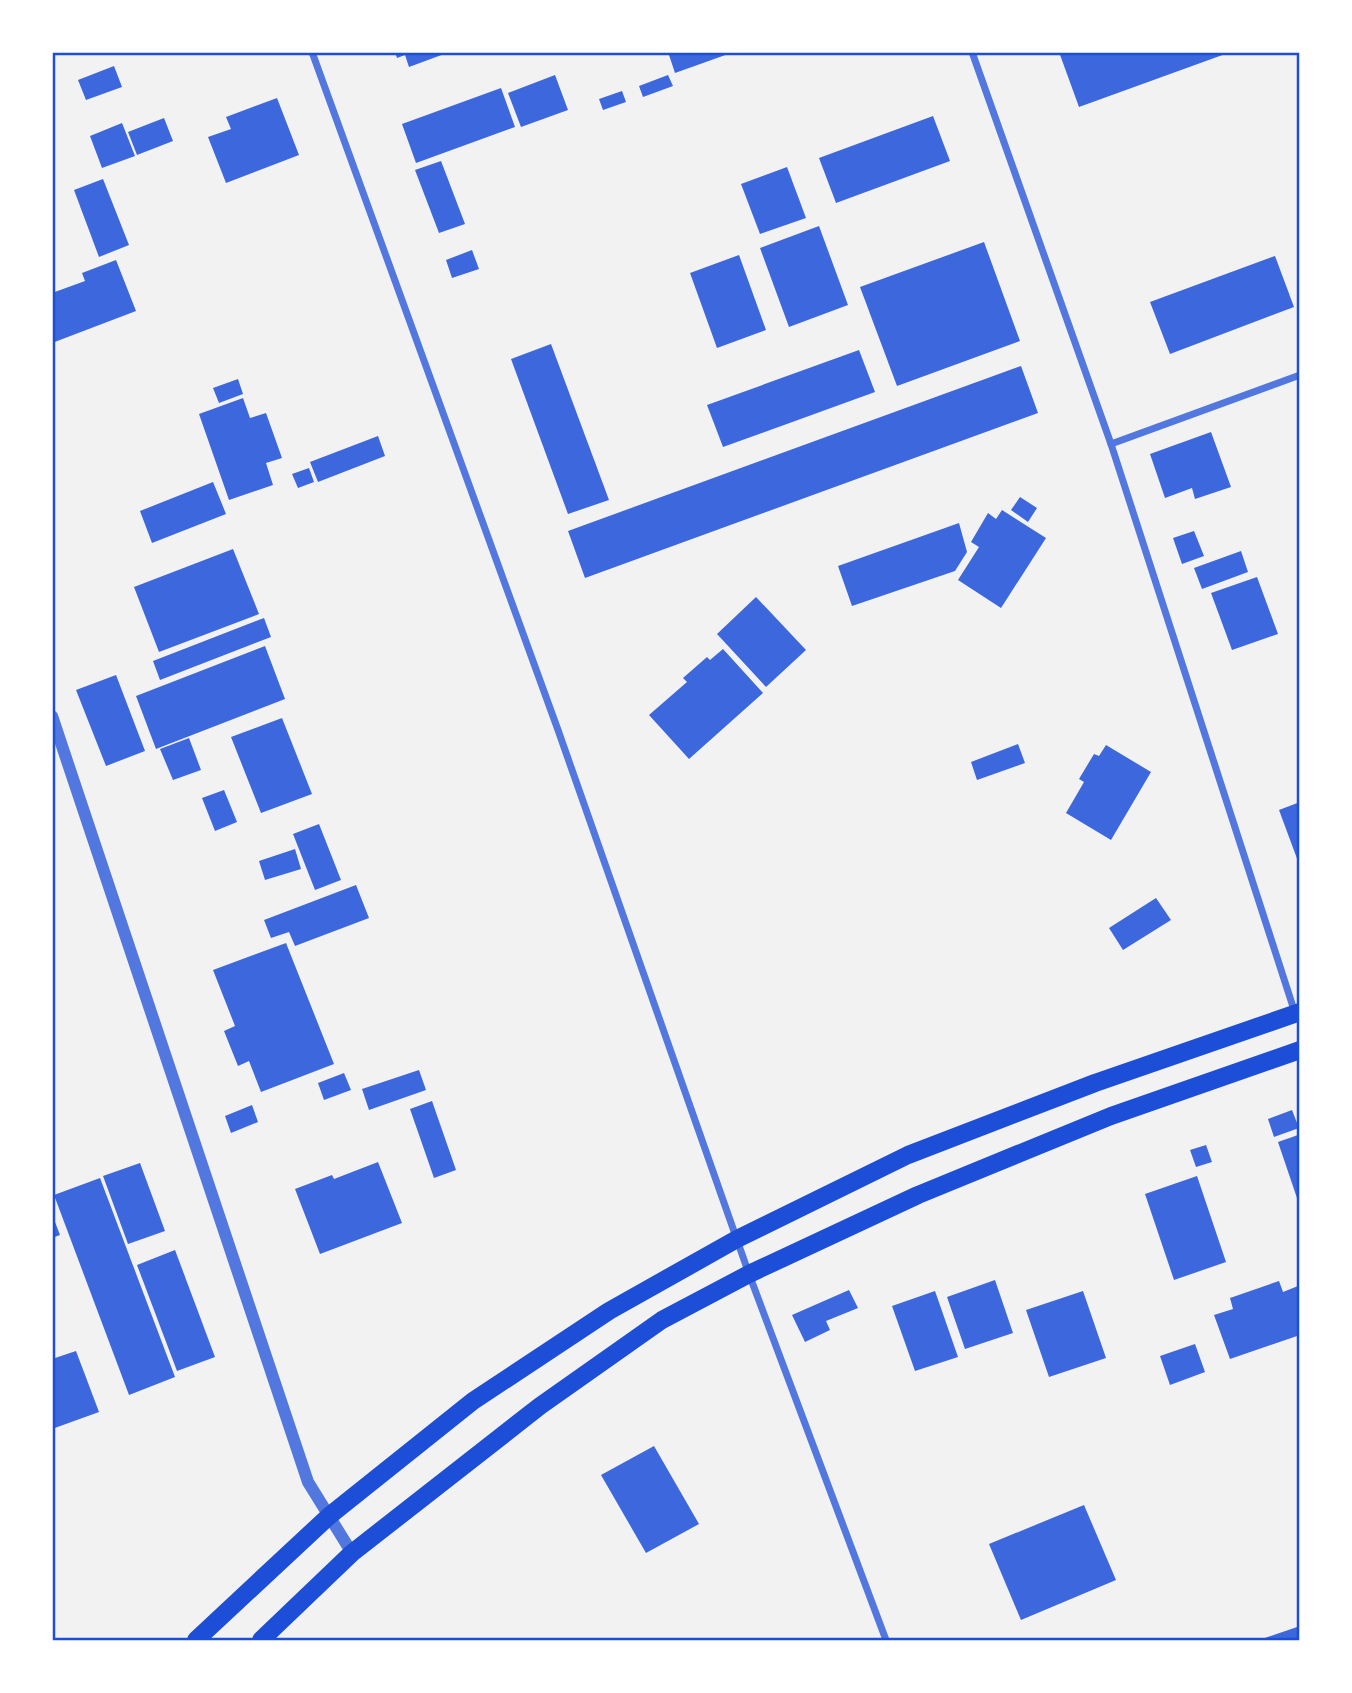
<svg xmlns="http://www.w3.org/2000/svg" width="1352" height="1693" font-family="Mulish,sans-serif">
  <style>
    .building { fill: #3d67dc }
    .lines { fill: none; stroke-linecap: round; stroke-linejoin: round }
    .minor { stroke: #5277de; stroke-width: 7 }
    .tertiary { stroke: #5277de; stroke-width: 12 }
    .primary { stroke: #1d4ed8; stroke-width: 18 }
    .neatline { fill: none; stroke: #1d4ed8; stroke-width: 2.5 }
  </style>
  <rect width="100%" height="100%" fill="#f2f2f2"/>
  <g class="building">
    <path d="M395,52H447V53L409,67L405,55L397,58Z"/>
    <path d="M668,52H731V53L675,73Z"/>
    <path d="M1059,52H1227L1228,53L1079,107Z"/>
    <path d="M114,66L122,87L86,100L78,80Z"/>
    <path d="M555,75L568,110L521,127L508,93Z"/>
    <path d="M668,75L673,86L643,97L639,86Z"/>
    <path d="M501,88L515,127L416,163L402,124Z"/>
    <path d="M622,91L626,102L603,110L599,99Z"/>
    <path d="M277,98L299,155L226,183L208,137L231,129L226,117Z"/>
    <path d="M933,116L950,161L836,203L819,158Z"/>
    <path d="M164,118L173,141L137,155L128,132Z"/>
    <path d="M122,123L135,156L102,168L90,136Z"/>
    <path d="M441,161L465,224L439,233L415,170Z"/>
    <path d="M787,167L806,218L760,234L741,184Z"/>
    <path d="M103,179L129,245L99,257L74,190Z"/>
    <path d="M819,226L848,305L789,327L760,248Z"/>
    <path d="M984,242L1020,341L897,386L860,287Z"/>
    <path d="M472,250L479,269L452,278L446,260Z"/>
    <path d="M739,255L766,330L717,348L690,273Z"/>
    <path d="M1275,256L1294,307L1170,354L1150,302Z"/>
    <path d="M116,260L136,311L52,343V293L85,281L82,273Z"/>
    <path d="M551,344L609,500L568,514L511,359Z"/>
    <path d="M859,350L875,392L723,447L707,405Z"/>
    <path d="M1021,366L1038,413L585,578L568,531Z"/>
    <path d="M238,379L243,394L219,403L213,388Z"/>
    <path d="M243,398L250,418L266,413L282,458L266,463L273,485L229,500L199,414Z"/>
    <path d="M1211,432L1231,487L1195,499L1192,488L1165,498L1150,454Z"/>
    <path d="M378,436L385,456L318,482L310,462Z"/>
    <path d="M309,468L314,482L298,488L292,474Z"/>
    <path d="M213,482L226,514L152,543L140,511Z"/>
    <path d="M1020,497L1037,508L1028,522L1011,510Z"/>
    <path d="M1002,510L1046,538L1001,608L958,580L979,547L971,542L988,513L996,519Z"/>
    <path d="M959,523L967,552L955,571L852,606L838,566Z"/>
    <path d="M1194,531L1204,556L1182,564L1173,538Z"/>
    <path d="M233,549L259,614L159,652L134,587Z"/>
    <path d="M1241,551L1248,572L1202,589L1194,568Z"/>
    <path d="M1257,577L1278,634L1232,650L1211,593Z"/>
    <path d="M756,597L806,650L766,687L717,634Z"/>
    <path d="M264,618L271,637L160,680L153,661Z"/>
    <path d="M265,646L285,699L156,749L136,696Z"/>
    <path d="M723,649L763,693L689,759L649,715L687,682L683,678L707,657L710,660Z"/>
    <path d="M116,675L145,751L106,766L76,690Z"/>
    <path d="M282,718L312,794L261,813L231,737Z"/>
    <path d="M189,738L201,770L173,780L160,749Z"/>
    <path d="M1018,744L1025,763L977,780L971,762Z"/>
    <path d="M1106,745L1151,772L1111,840L1066,813L1084,782L1079,779L1094,754L1099,756Z"/>
    <path d="M224,790L237,822L215,831L202,798Z"/>
    <path d="M1300,802V864H1299L1279,810Z"/>
    <path d="M319,824L341,880L315,890L293,834Z"/>
    <path d="M295,849L301,869L265,880L259,861Z"/>
    <path d="M356,885L369,918L295,946L289,932L271,938L264,920Z"/>
    <path d="M1156,898L1171,920L1123,950L1109,928Z"/>
    <path d="M286,943L334,1064L261,1092L249,1061L238,1066L224,1031L235,1026L213,970Z"/>
    <path d="M419,1070L426,1090L369,1110L362,1089Z"/>
    <path d="M344,1073L351,1090L324,1100L318,1083Z"/>
    <path d="M432,1101L456,1170L434,1178L410,1109Z"/>
    <path d="M252,1105L258,1122L231,1133L225,1116Z"/>
    <path d="M1292,1110L1299,1128L1274,1137L1268,1119Z"/>
    <path d="M1298,1135L1300,1141L1299,1204L1278,1142Z"/>
    <path d="M1206,1145L1212,1162L1196,1167L1190,1150Z"/>
    <path d="M378,1162L402,1223L320,1254L295,1189L332,1175L334,1179Z"/>
    <path d="M140,1163L165,1231L128,1244L103,1176Z"/>
    <path d="M1197,1176L1226,1262L1174,1280L1145,1194Z"/>
    <path d="M100,1178L175,1377L129,1395L54,1195Z"/>
    <path d="M52,1214L60,1235L52,1238Z"/>
    <path d="M175,1250L215,1357L177,1371L137,1265Z"/>
    <path d="M995,1280L1013,1333L965,1349L947,1297Z"/>
    <path d="M1279,1281L1283,1292L1298,1286L1300,1335L1230,1359L1214,1315L1233,1309L1230,1298Z"/>
    <path d="M849,1290L858,1308L826,1321L830,1330L805,1342L792,1315Z"/>
    <path d="M935,1291L958,1357L915,1371L892,1306Z"/>
    <path d="M1083,1291L1106,1358L1049,1377L1026,1310Z"/>
    <path d="M1195,1344L1205,1372L1170,1385L1160,1356Z"/>
    <path d="M76,1351L99,1412L52,1429V1359Z"/>
    <path d="M654,1446L699,1524L646,1553L601,1475Z"/>
    <path d="M1084,1505L1116,1580L1021,1620L989,1544Z"/>
    <path d="M1300,1626V1640H1259Z"/>
  </g>
  <g class="lines">
    <g class="minor">
      <path d="M312,52L558,730L749,1274L886,1640"/>
      <path d="M972,52L1111,444L1295,1013"/>
      <path d="M1111,444L1300,375"/>
    </g>
    <path class="tertiary" d="M52,716L308,1482L352,1553"/>
    <g class="primary">
      <path d="M196,1640L329,1516L473,1401L609,1311L737,1239L908,1155L1095,1083L1300,1012"/>
      <path d="M261,1640L352,1553L540,1406L662,1320L749,1274L918,1195L1111,1116L1300,1050"/>
    </g>
  </g>
  <rect width="1352" height="1693" fill="none" stroke="#ffffff" stroke-width="108"/>
  <rect x="54" y="54" width="1244" height="1585" class="neatline"/>
</svg>
